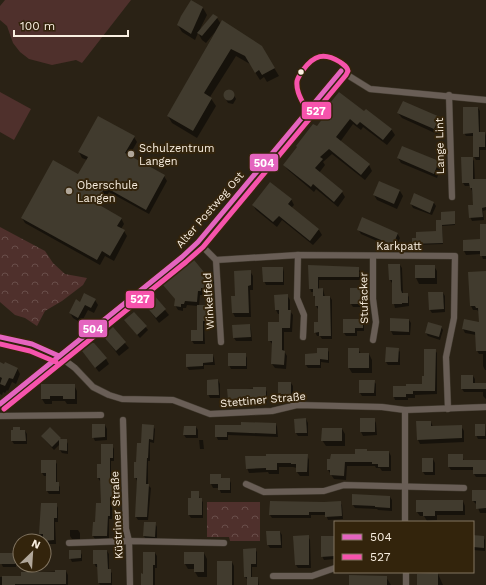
<svg xmlns="http://www.w3.org/2000/svg" width="486" height="585" font-family="'Work Sans',sans-serif">
  <style>
    .forest { fill: url(#forest-crowns) }
    .pitch { fill: #4f302c }
    .shadow { fill: #0007 }
    .building { fill: #413b2e }
    .lines { fill: none; stroke-linecap: round; stroke-linejoin: round }
    .street-casing { stroke: #453e33; stroke-width: 7 }
    .street { stroke: #695e56; stroke-width: 6 }
    .bus-1-casing { stroke: #33240c; stroke-width: 8 }
    .bus-2-casing { stroke: #33240c; stroke-width: 8 }
    .bus-1 { stroke: #e464bf; stroke-width: 5 }
    .bus-2 { stroke: #f653ac; stroke-width: 5 }
    .bus-dot { fill: #f9efe1; stroke: #33240c; stroke-width: 1.5 }
    .poi-dot { fill: #b1a79a; stroke: #33240c; stroke-width: 1.5 }
    .labels { text-anchor: middle; dominant-baseline: central; stroke-width: 4; stroke-linejoin: round; paint-order: stroke }
    .street-label { font-size: 11px; fill: #f9efe1; stroke: #33240c }
    .poi-label { font-size: 11px; fill: #f9efe1; stroke: #33240c; text-anchor: start }
    .line-badge { stroke: #33240c; stroke-width: 1.5 }
    .badge-label { font-size: 11px; text-anchor: middle; font-weight: bold; fill: #fff }
  </style>
  <defs>
    <pattern id="forest-crowns" width="20" height="18" patternUnits="userSpaceOnUse"><rect width="20" height="18" fill="#4f302c"/><path d="M2 6a3 3 0 1 1 6 0M12 15a3 3 0 1 1 6 0" fill="none" stroke="#694e4a"/></pattern>
  </defs>
  <rect width="100%" height="100%" fill="#2a2215"/>
  <g class="forest">
    <path d="M0,227L45,251L53,263L65,274L87,278L83,285L62,301L45,311L37,326L25,318L15,315L0,302Z"/>
    <path d="M207,502H260V541H230L229,537H207Z"/>
  </g>
  <g class="pitch">
    <path d="M5,0H131L82,63L76,60L52,65L29,59L20,52L13,43L7,26L0,20V6Z"/>
    <path d="M0,92L31,109L14,140L0,132Z"/>
  </g>
  <g class="shadow">
    <path d="M203,8L207,15L200,29L217,18L221,24L261,46L279,76L267,82L264,77L260,80L250,64L236,56L210,97L216,106L197,138L172,123L168,116L215,32L206,43L202,40L198,33L195,40L182,32L178,25Z"/>
    <path d="M230,90L232,92L236,99L233,104L228,103L224,96L227,91Z"/>
    <path d="M478,108L480,111V133H485L486,136V150H480V160H476L474,157V136H466L464,133Z"/>
    <path d="M364,113L391,129L395,135L387,145L363,127L361,130L353,124L340,142L369,165L372,171L365,180L332,154L323,162L325,165L319,173L342,192L345,197L338,207L316,189L314,192L288,170L284,165L317,128Z"/>
    <path d="M398,113L439,118L442,123L437,134L402,118Z"/>
    <path d="M134,137L137,142L129,156L164,176L167,181L149,214L109,192L100,207L121,218L124,224L121,229L124,231L127,236L114,261L105,256L100,265L25,223L22,218L79,176L87,160L82,158L79,152Z"/>
    <path d="M398,158L438,162L441,167L437,178L401,163Z"/>
    <path d="M462,158H472L474,161L475,180H486V210L483,211L484,220L472,221L470,217L474,206L472,191L470,186H465L463,183Z"/>
    <path d="M380,182L400,191L403,196L397,209L377,200L374,195Z"/>
    <path d="M291,199L294,205L291,208L319,230L322,235L313,245L282,220L277,227L256,210L253,205Z"/>
    <path d="M434,203L436,206L432,215L413,208L411,204Z"/>
    <path d="M455,214V225L442,226L443,244L414,245L413,244L437,232L442,221Z"/>
    <path d="M486,225V259H483L481,254L466,255L464,251V241L481,240Z"/>
    <path d="M358,229L397,233L400,238L395,249L361,234Z"/>
    <path d="M400,265L402,268L403,294H407L409,297V306L395,308L394,304L393,283H392L390,280Z"/>
    <path d="M309,266L358,268L360,271V280H319V290L323,289L325,297H330L332,300V339H322L320,336H317L315,332L319,323L318,309L316,306L314,292H311L310,288Z"/>
    <path d="M416,266H434L437,271V284H419L416,278Z"/>
    <path d="M283,268L284,272V285H266L264,281Z"/>
    <path d="M250,271L253,276V290H250L251,317H235L233,313L236,297Z"/>
    <path d="M486,274V370H485L483,366V354H479L476,349V335L465,333L463,329L480,324L479,312L477,310H473L471,306Z"/>
    <path d="M208,278H212L214,282L215,288L209,287V289H207L206,292H203V295H200L199,306H209L211,309V324H204L205,344H194L192,341L198,331V306L187,305L186,308H183V311L178,310L175,305Z"/>
    <path d="M364,289L366,292V307H353L351,304Z"/>
    <path d="M443,293L445,296V312L432,313L430,310Z"/>
    <path d="M153,295L169,315L159,323L144,303Z"/>
    <path d="M287,295L290,300V311L293,315L292,332H284V351L287,356L286,369L275,368L272,364L273,345L269,340L280,323V314H278L276,310Z"/>
    <path d="M95,300L98,305L94,313L88,310L81,323L73,318L70,313L81,303Z"/>
    <path d="M134,313L148,330L140,338L128,324Z"/>
    <path d="M391,319L409,320L411,323L410,335H393L391,331Z"/>
    <path d="M362,320L364,323V331H357V336H346L344,333Z"/>
    <path d="M250,325L251,329L252,341H236L234,338Z"/>
    <path d="M441,327L443,330L440,340L428,336L426,333Z"/>
    <path d="M113,329L129,348L119,356L104,336Z"/>
    <path d="M327,349L329,352V363L321,362V368H308L306,365L318,354Z"/>
    <path d="M358,349L361,354H369L372,360V373H352L349,368Z"/>
    <path d="M398,349L400,352V365H388L386,362Z"/>
    <path d="M435,350L437,353V394L415,395V398H408V400H395L394,397L423,385Z"/>
    <path d="M83,352L106,359L109,364L99,372Z"/>
    <path d="M245,354L247,358V369H231L229,365Z"/>
    <path d="M213,355L214,358L215,365H204V369L189,370L187,367Z"/>
    <path d="M0,363L17,368L20,374L16,384L12,382L8,391L7,390L5,393L3,392L2,395L0,394Z"/>
    <path d="M462,376H473L475,379V384H486V399L483,396V392H464L462,389Z"/>
    <path d="M218,380L220,384V398H210L208,394Z"/>
    <path d="M374,381L376,384V396H362L360,393Z"/>
    <path d="M291,383L293,386V397H281L279,394Z"/>
    <path d="M74,385L77,391V404H67L65,401H52V404H45L42,399Z"/>
    <path d="M265,388L267,392V403L231,404L229,400L228,390Z"/>
    <path d="M306,419L308,423V436H298L296,433Z"/>
    <path d="M361,419H374L376,423L377,435L363,436L361,432Z"/>
    <path d="M431,422L433,427L461,426L464,431V442L420,444L418,440Z"/>
    <path d="M276,424L277,427L278,437L228,435V440H218L216,436V426Z"/>
    <path d="M105,425L107,429V440L95,441L93,437Z"/>
    <path d="M485,425L486,439H478L476,435Z"/>
    <path d="M153,426L155,429L154,443L150,442V461H148V485L151,488L148,520H138L136,517L137,481L135,477L137,463L142,444Z"/>
    <path d="M196,427L198,430V438H186L184,435Z"/>
    <path d="M19,428L21,431H25L27,434V444H14L12,441V431Z"/>
    <path d="M50,428L61,440H66L68,444V454L62,453L60,450V444L54,450L44,439L42,436Z"/>
    <path d="M342,429L345,434V446H326L322,440Z"/>
    <path d="M199,440H203L204,449H200Z"/>
    <path d="M112,445L114,449V461H111V483H115L117,487V500L112,501V519H109V540L95,539L93,536L102,504L101,481H100L98,478L102,465Z"/>
    <path d="M366,450L368,452H389L391,456V471H382L380,468H376L375,466H347L346,480L334,479L328,470Z"/>
    <path d="M307,455L309,460V476H300L297,472V468L293,467H279V474H269L268,472L249,473L247,468Z"/>
    <path d="M462,455L464,461L486,463V477H476L474,474V470H451L449,467Z"/>
    <path d="M433,459L435,463V475H425L423,472Z"/>
    <path d="M55,461L57,464V483L60,487V494H49L47,491V476H44L42,473Z"/>
    <path d="M211,475H220L222,479H229L231,483V493H221L219,488H213L211,484Z"/>
    <path d="M486,491V513H480L477,505L473,501Z"/>
    <path d="M198,492L200,499L203,502V518H191L189,515V499H192Z"/>
    <path d="M353,495L390,497L392,500V511L378,510L377,509L355,508L353,505Z"/>
    <path d="M463,501L465,506V515H437V520L427,521L424,516H420L417,512Z"/>
    <path d="M340,502L342,505L343,519L328,520L326,515H311V518H272L270,515L324,503Z"/>
    <path d="M42,504H56L58,508V522H55L56,544H46L44,538H42L40,534Z"/>
    <path d="M155,523L157,527V540H146L144,536Z"/>
    <path d="M70,530H78L80,533V539H72L70,536Z"/>
    <path d="M267,532H280L282,535V548H270L268,545Z"/>
    <path d="M473,535L483,537L485,540V551L473,550Z"/>
    <path d="M308,536L310,540L311,568H298L296,565Z"/>
    <path d="M335,537V559L324,560L322,556Z"/>
    <path d="M255,549L257,552V567H252V578H258L259,585H248V580L245,577Z"/>
    <path d="M80,551L82,555V561L72,562L70,558Z"/>
    <path d="M107,551L109,554V570L112,573V585H100L99,583L98,567H96L94,563Z"/>
    <path d="M155,553L157,556V568H155V585H143Z"/>
    <path d="M204,553L207,559V577H198L195,572V569H188L185,564Z"/>
    <path d="M14,554L16,558V567H3L1,563Z"/>
    <path d="M232,562L234,566V585H218Z"/>
    <path d="M66,571L68,575V585H0V577H22V573Z"/>
    <path d="M438,574L443,585H418Z"/>
    <path d="M386,577L391,585H350Z"/>
  </g>
  <g class="building">
    <path d="M191,0L203,7L191,34L177,25L181,16Z"/>
    <path d="M213,14L218,17L202,36L197,33Z"/>
    <path d="M222,20L262,46L275,68L262,75L259,70L255,73L245,56L231,49L204,93L212,98L193,131L167,116Z"/>
    <circle cx="229" cy="95" r="5.5"/>
    <path d="M339,92L364,111L366,109L392,129L383,140L360,122L357,125L350,119L336,137L370,164L361,175L329,149L320,157L323,159L315,168L343,191L334,202L313,184L311,187L283,165L297,147L296,146L313,124L317,126L332,106L330,103Z"/>
    <path d="M403,101L440,117L434,129L397,113Z"/>
    <path d="M463,107H478L479,132H485V147H479V157H473V133L463,134Z"/>
    <path d="M98,116L135,136L125,153L165,175L146,210L105,187L96,203L122,218L117,226L125,230L110,256L102,251L97,260L21,218L53,160L78,174L88,157L78,152Z"/>
    <path d="M402,146L439,161L434,174L397,158Z"/>
    <path d="M461,157H473V179H486V207L482,208L483,217L469,218L468,205H473L472,188H470L469,183H462Z"/>
    <path d="M379,181L400,190L394,204L373,195Z"/>
    <path d="M270,182L292,199L288,204L319,229L310,241L279,216L273,222L252,205Z"/>
    <path d="M414,193L434,202L430,213L410,204Z"/>
    <path d="M455,211V224L442,225L443,243L412,244V238H416V232L436,231V220H441V212Z"/>
    <path d="M362,217L398,233L393,245L357,230Z"/>
    <path d="M480,224H486V256H480V251H463V240L480,239Z"/>
    <path d="M194,260L208,277H213V284L207,283V285H205L204,288H201V291H198L197,302L185,301L184,304H181V307L174,306L175,299L163,285Z"/>
    <path d="M388,264H400L401,290L402,293H408V303H402V304H392V280H389Z"/>
    <path d="M308,265L359,267V277H318V289H309Z"/>
    <rect x="415" y="265" width="20" height="13"/>
    <path d="M262,267H283V282H263Z"/>
    <path d="M251,270V285L248,286L249,313H232L231,296H235L234,271Z"/>
    <path d="M486,271V351H476L475,332L462,329L464,319L479,322L478,308H476L475,306H470L468,272Z"/>
    <path d="M323,288V296H330L331,336H319V332L314,333V322H318V306H315V296H313V289Z"/>
    <rect x="350" y="288" width="15" height="16"/>
    <path d="M428,292H443L444,309L429,310Z"/>
    <path d="M84,293L96,299L91,308L85,305L78,318L69,313L76,299L80,302Z"/>
    <path d="M153,294L166,309L156,318L143,303Z"/>
    <path d="M288,294V310H291L290,328H282V350L285,351L284,365L271,364L272,341H268V322H279V310H275L274,295Z"/>
    <path d="M197,305H210V321H203V341H191V330H197Z"/>
    <path d="M134,312L147,326L137,335L124,320Z"/>
    <path d="M390,318L409,319V332L390,331Z"/>
    <path d="M343,319H363V328H355V333H343Z"/>
    <path d="M428,322L442,326L439,337L425,333Z"/>
    <path d="M250,324L251,337L233,338L232,325Z"/>
    <path d="M113,327L126,342L116,351L103,336Z"/>
    <path d="M92,343H94L107,358L95,368L82,351Z"/>
    <path d="M386,347L399,348L398,362H385Z"/>
    <path d="M317,348H328V360L320,359V365H305V354L317,353Z"/>
    <path d="M348,348H359V353H369V368H348Z"/>
    <path d="M424,349H436L435,391H413V394H406V397H393V386H406V384H422V376H424Z"/>
    <rect x="228" y="353" width="18" height="13"/>
    <path d="M186,354H213V362L203,363V366L186,367Z"/>
    <path d="M0,362L4,364L5,362L18,368L13,379L9,378L5,386L0,384L2,378L0,377Z"/>
    <path d="M461,375H473V383H486V389H461Z"/>
    <path d="M218,379L219,395H207V380Z"/>
    <path d="M359,380H375L374,393H359Z"/>
    <rect x="278" y="382" width="13" height="12"/>
    <path d="M41,384H75V399H63V396H50V399H41Z"/>
    <path d="M253,387H266V400H228L227,389H253Z"/>
    <path d="M306,418L307,433H295L294,419Z"/>
    <rect x="360" y="418" width="15" height="14"/>
    <path d="M416,421H431V426L462,425V438L417,440Z"/>
    <path d="M241,422L276,423V434L227,432V437H215V425H241Z"/>
    <path d="M92,424H105V437L92,438Z"/>
    <path d="M142,424L154,425L153,440L149,439L148,458H147L146,484H149L147,517H135L137,478H134V462H136L137,443H141Z"/>
    <rect x="475" y="424" width="10" height="12"/>
    <path d="M184,426H196V435H183Z"/>
    <path d="M13,427H20V430H25L26,441H11V430H13Z"/>
    <path d="M50,427L61,438L60,439H67V451L59,450V440L52,447L41,436Z"/>
    <path d="M322,428H342V441H321Z"/>
    <path d="M101,444H113V458H110V482H115V497H110V516H108L107,536H92L93,522H95L96,503H101L100,478H97V464H101Z"/>
    <path d="M355,449H367V451H389V467H378V464H372V462H345L344,476L330,475V470H327V459H330L331,454H355Z"/>
    <path d="M266,454H308L307,472H296V464H291V463H277V470H266V468L246,469L245,456H266Z"/>
    <path d="M448,454H463V460H486V474H473V467H448Z"/>
    <rect x="422" y="458" width="11" height="14"/>
    <path d="M41,460H56V482H59V491H46V473H41Z"/>
    <path d="M210,474H221V478H230V490H218V484H210Z"/>
    <path d="M472,490H486V508L476,509V501H472Z"/>
    <path d="M191,491H199V498H202V515H188V498H191Z"/>
    <path d="M352,494L390,496V508L375,507V506L352,505Z"/>
    <path d="M416,500H463V511H435V516H423V512H416Z"/>
    <path d="M270,501L324,502L341,501L342,516L325,517V512H309V515H269Z"/>
    <path d="M41,503H57V518H54V540L43,541V534H39Z"/>
    <path d="M144,522H156L155,537L143,536Z"/>
    <path d="M266,531H280L281,545H267Z"/>
    <path d="M309,535V565H295L293,536Z"/>
    <path d="M473,535L484,536V548L473,547Z"/>
    <path d="M321,536H335V556L321,557Z"/>
    <path d="M256,548V564H251V577H258V585H247V577H244L243,549Z"/>
    <path d="M69,550H81V558L69,559Z"/>
    <path d="M93,550H107L108,569H111V583H98L97,564H93Z"/>
    <path d="M143,552H155V565H153V585H141V573L143,574Z"/>
    <path d="M184,552H204V572H194V564H184Z"/>
    <rect x="0" y="553" width="15" height="11"/>
    <rect x="217" y="561" width="15" height="24"/>
    <path d="M55,570H66V584H15V585H2V576H21V572H55Z"/>
    <path d="M438,573V585H417V574Z"/>
    <path d="M349,575L387,576V585H349Z"/>
  </g>
  <g class="lines">
    <g class="street-casing">
      <g id="street">
        <path d="M449,95L452,197"/>
        <path d="M198,242L216,260L298,255L455,256L454,318L446,357L448,409"/>
        <path d="M298,255L297,298L304,315L303,337"/>
        <path d="M216,260L221,342"/>
        <path d="M0,337L32,344L59,356L75,368L93,387L109,395L122,399L173,400L210,414L272,411L297,405L382,407L405,410L486,407"/>
        <path d="M373,340L376,322L373,299V256"/>
        <path d="M0,404L182,257L198,242L341,71L370,89L486,100"/>
        <path d="M405,410V522"/>
        <path d="M0,416L101,415"/>
        <path d="M123,420L126,529L129,541L130,585"/>
        <path d="M246,484L264,492L324,491L344,485L464,488"/>
        <path d="M69,543L129,541L224,543"/>
        <path d="M406,572V585"/>
        <path d="M273,576H312L335,568"/>
      </g>
    </g>
    <use href="#street" class="street"/>
    <g class="bus-1-casing">
      <g id="bus-1">
        <path d="M0,337L32,344L59,356"/>
        <path d="M0,404L182,257L198,242L341,71"/>
      </g>
    </g>
    <g class="bus-2-casing">
      <g id="bus-2">
        <path d="M0,344L30,351L56,362"/>
        <path d="M4,409L186,262L203,247L346,75L348,71C347,66 344,65 340,62C324,52 314,55 303,70C301,73 298,77 297,81C296,90 300,97 304,105"/>
      </g>
    </g>
    <use href="#bus-1" class="bus-1"/>
    <use href="#bus-2" class="bus-2"/>
  </g>
  <circle class="bus-dot" cx="301" cy="72" r="3.5"/>
  <g class="poi-dot">
    <circle cx="131" cy="154" r="4"/>
    <circle cx="69" cy="191" r="4"/>
  </g>
  <g class="labels">
    <g class="street-label">
      <text transform="translate(440 146) rotate(-91)">Lange Lint</text>
      <text transform="translate(210 210) rotate(-49)">Alter Postweg Ost</text>
      <text x="399" y="246">Karkpatt</text>
      <text transform="translate(364 298) rotate(-91)">Stufacker</text>
      <text transform="translate(209 301) rotate(-93)">Winkelfeld</text>
      <text transform="translate(263 400) rotate(-5)">Stettiner Straße</text>
      <text transform="translate(117 515) rotate(-93)">Küstriner Straße</text>
    </g>
    <g class="poi-label">
      <text x="139" y="148">Schulzentrum<tspan x="139" dy="13">Langen</tspan></text>
      <text x="77" y="185">Oberschule<tspan x="77" dy="13">Langen</tspan></text>
    </g>
  </g>
  <g class="line-badge">
    <rect x="301" y="101" width="31" height="19" rx="4" fill="#f653ac"/>
    <rect x="249" y="153" width="30" height="19" rx="4" fill="#e464bf"/>
    <rect x="125" y="290" width="30" height="19" rx="4" fill="#f653ac"/>
    <rect x="78" y="319" width="30" height="19" rx="4" fill="#e464bf"/>
  </g>
  <g class="badge-label">
    <text x="316" y="115">527</text>
    <text x="264" y="167">504</text>
    <text x="140" y="303">527</text>
    <text x="93" y="333">504</text>
  </g>
  <rect x="334" y="521" width="140" height="52" fill="#33240c" stroke="#827561"/>
  <rect x="342" y="534" width="20" height="6" fill="#e464bf" stroke="#827561"/>
  <text x="370" y="541" font-size="12" fill="#f9efe1">504</text>
  <rect x="342" y="554" width="20" height="6" fill="#f653ac" stroke="#827561"/>
  <text x="370" y="561" font-size="12" fill="#f9efe1">527</text>
  <g transform="translate(32 553) rotate(25)"><circle r="19" fill="#33240c" stroke="#827561"/>
  <path d="M0-3L7 15L0 10L-7 15Z" fill="#b1a79a"/>
  <text y="-6" font-size="11" font-weight="bold" text-anchor="middle" fill="#f9efe1">N</text>
  </g>
  <path d="M14 30v6h114v-6" fill="none" stroke="#f9efe1" stroke-width="2"/>
  <text x="20" y="30" font-size="12" fill="#f9efe1" stroke="#33240c" stroke-width="3" paint-order="stroke">100 m</text>
</svg>
